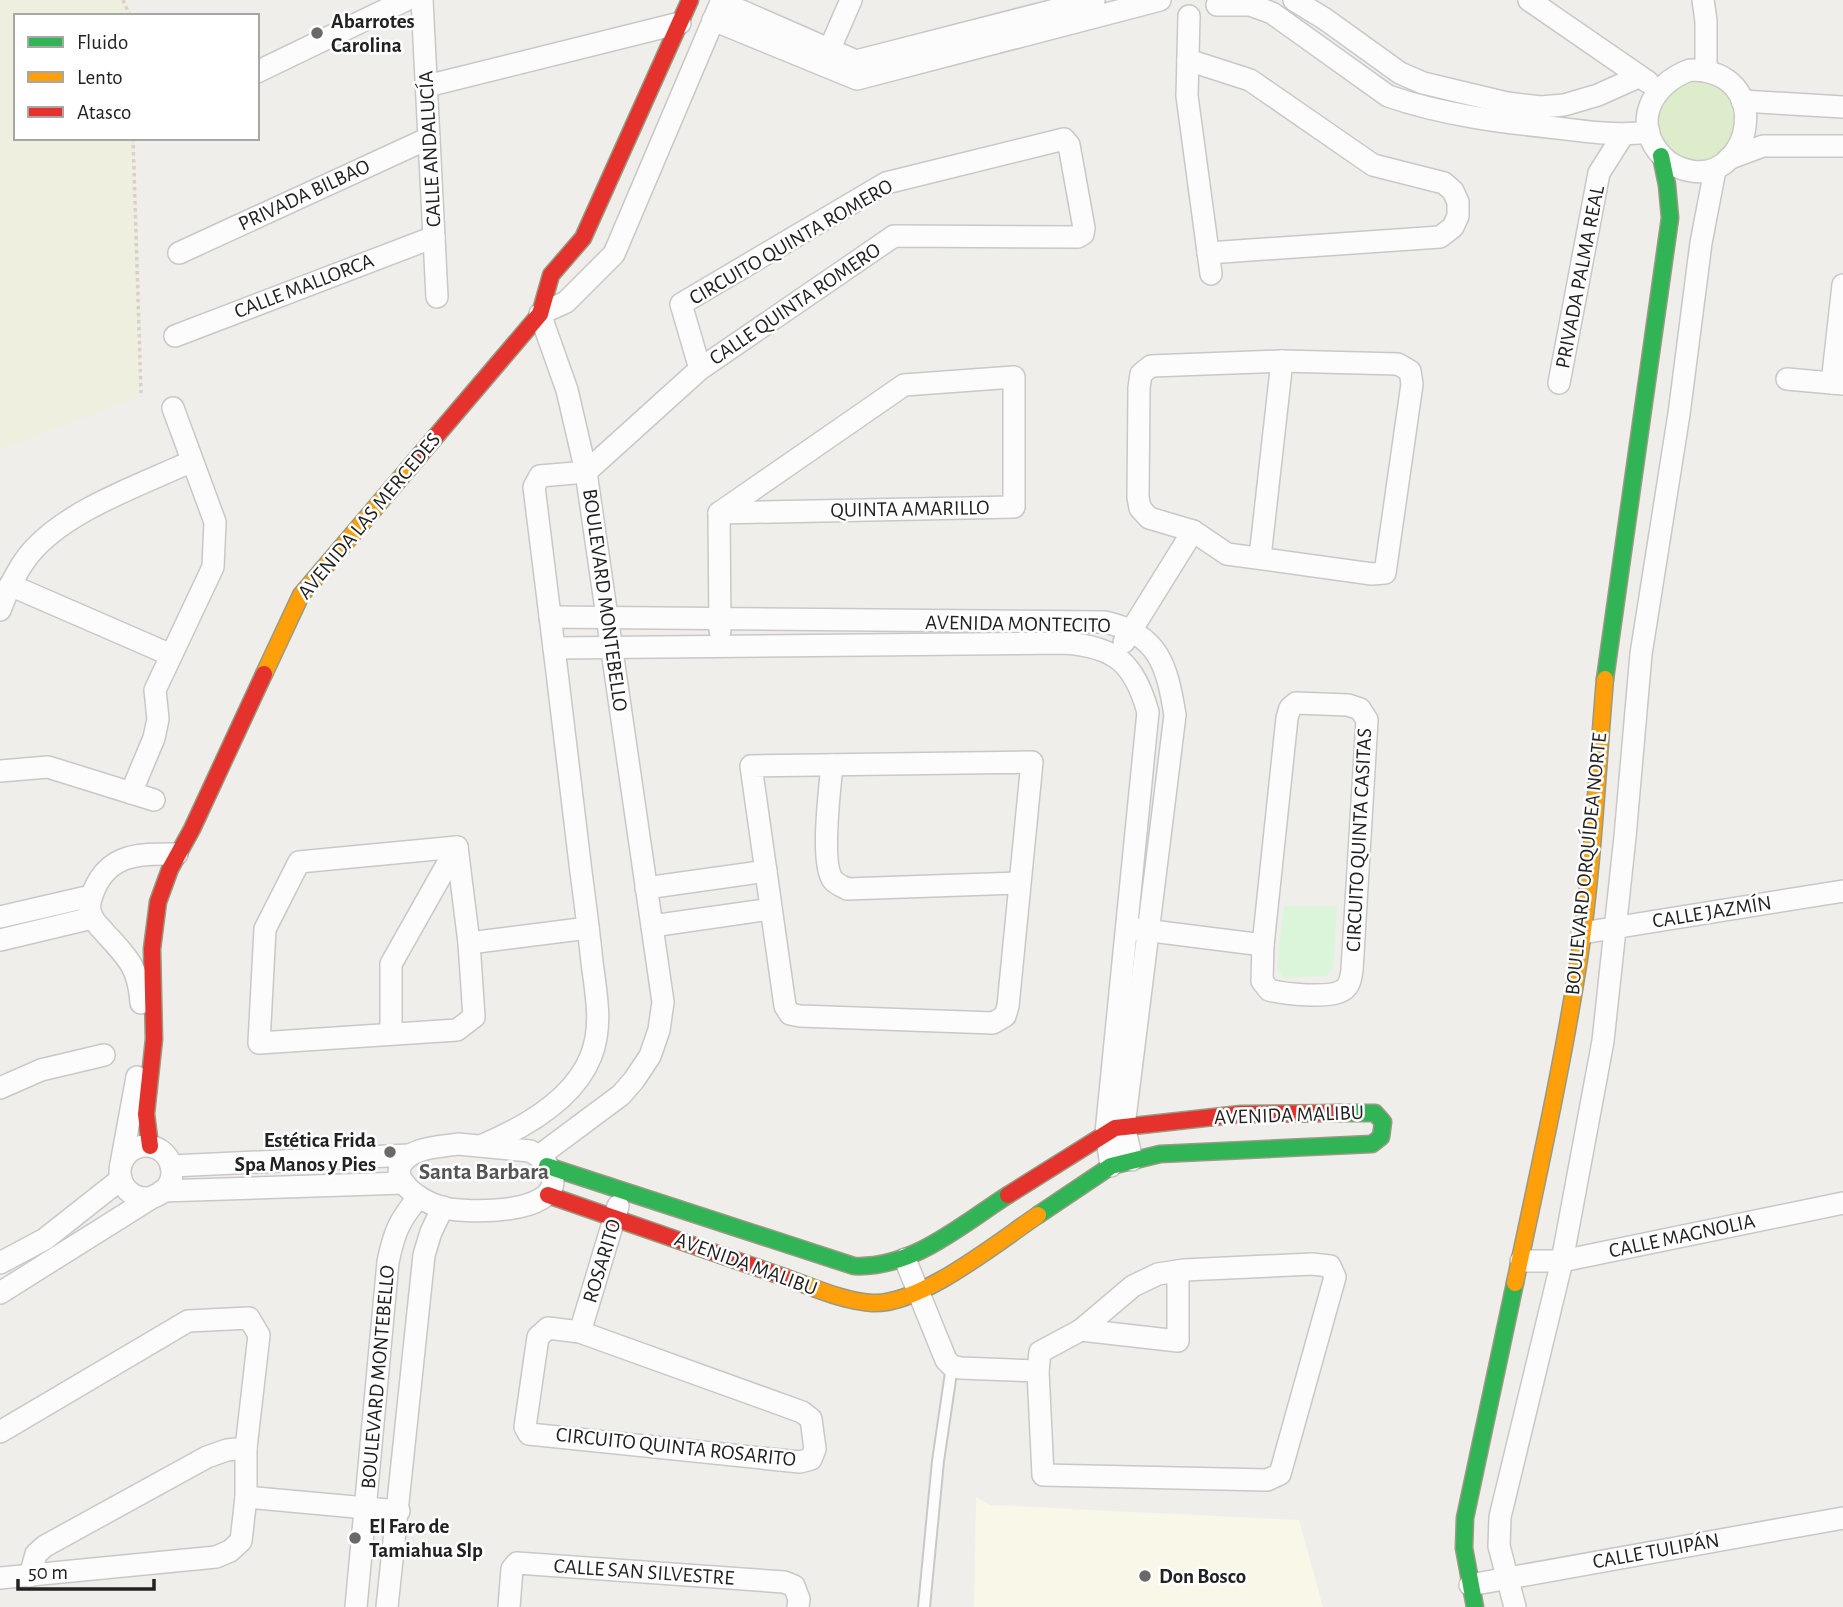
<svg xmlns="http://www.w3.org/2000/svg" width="1843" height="1607" font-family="'Alegreya Sans',sans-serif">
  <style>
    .education { fill: #f8f7e8 }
    .farmland { fill: #efefdf }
    .grass { fill: #ddeccb }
    .park { fill: #daf5da }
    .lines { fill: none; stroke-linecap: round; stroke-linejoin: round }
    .lane-casing { stroke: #c9c8c7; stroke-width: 14 }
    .street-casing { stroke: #c9c8c7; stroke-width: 24 }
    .fast-casing { stroke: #999a82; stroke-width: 19 }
    .slow-casing { stroke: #999a82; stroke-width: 19 }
    .jam-casing { stroke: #999a82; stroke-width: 19 }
    .path { stroke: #dccecd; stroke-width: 3.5; stroke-dasharray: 3.5 3.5; stroke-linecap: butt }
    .lane { stroke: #fdfcfc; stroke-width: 10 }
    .street { stroke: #fdfcfc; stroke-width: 21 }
    .fast { stroke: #30b455; stroke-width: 16 }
    .slow { stroke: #ff9f0a; stroke-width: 16 }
    .jam { stroke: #e5322d; stroke-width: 16 }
    .poi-dot { fill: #6a6968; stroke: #fff; stroke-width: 2.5 }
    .labels { text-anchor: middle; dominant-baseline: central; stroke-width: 5; stroke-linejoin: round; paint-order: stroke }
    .poi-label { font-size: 21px; font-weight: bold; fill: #222; stroke: #fff; text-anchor: start }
    .street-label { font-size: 21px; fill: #222; stroke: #fff }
    .neighbourhood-label { font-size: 23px; font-weight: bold; fill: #555; stroke: #fff }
  </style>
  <rect width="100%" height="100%" fill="#f0eeeb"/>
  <path class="education" d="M976,1497L990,1505L1299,1520L1323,1607H974Z"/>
  <path class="farmland" d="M0,0H126L134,16H16V138H135L142,343L138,397L0,450Z"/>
  <path class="grass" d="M1710,73L1745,116L1716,167L1661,155L1652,102L1659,90Z"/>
  <path class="park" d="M1284,906H1337L1333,969L1326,976L1284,978L1277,969Z"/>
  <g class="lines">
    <g class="lane-casing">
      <path id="lane" d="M924,1607L938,1461L952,1366"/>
    </g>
    <g class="street-casing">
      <g id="street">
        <path d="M422,0L437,297"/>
        <path d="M1294,0L1325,19L1400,73L1423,83L1507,103L1541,107L1564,105L1598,95L1638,77"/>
        <path d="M1529,0L1648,82"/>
        <path d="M1703,0L1706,21V70"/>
        <path d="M721,2L856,61L1094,0"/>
        <path d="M1217,5H1250L1272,13L1388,96C1443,115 1500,122 1557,128C1588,132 1618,136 1649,132"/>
        <path d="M1189,16L1187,96L1211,274"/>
        <path d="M713,20L857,79L1160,0"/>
        <path d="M1188,60L1250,80L1373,165L1444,183L1453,191L1458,202V216L1453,227L1440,237L1208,253"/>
        <path d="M824,62L851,0"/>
        <path d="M1690,70C1776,70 1751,182 1691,171C1681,169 1670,165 1663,157C1631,124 1651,84 1690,70Z"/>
        <path d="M257,72L406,0"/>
        <path d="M427,86L680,23"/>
        <path d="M1742,101L1843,107"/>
        <path d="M1728,159L1763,146H1843"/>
        <path d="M179,253L429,138"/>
        <path d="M175,336L434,237"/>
        <path d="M1282,361L1398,364L1410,371L1412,384L1385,573L1372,574L1227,554L1193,531L1149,518L1140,508L1138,497L1139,388L1141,374L1151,366Z"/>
        <path d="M1014,377V507L719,513L904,385Z"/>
        <path d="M1787,379L1843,384"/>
        <path d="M1559,383L1599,173L1623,135"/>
        <path d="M1832,383L1843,285"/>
        <path d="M586,472L700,369L894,236L1078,237L1083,234L1084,228L1069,145L1064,139L886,183L681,304L700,369"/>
        <path d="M719,513L720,631"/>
        <path d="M1260,557L1282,361"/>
        <path d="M10,585L171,655"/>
        <path d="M0,610C8,589 18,566 34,549C72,508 141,485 192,461"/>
        <path d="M550,617L1105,622C1159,634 1167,666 1175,715L1124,1126L1132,1160"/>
        <path d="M1124,642L1193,531"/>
        <path d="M554,648L1065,643C1116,647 1134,663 1148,712L1106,1133L1111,1166"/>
        <path d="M1296,703L1348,705L1360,709L1367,720L1352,970C1351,977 1350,986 1343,990C1330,999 1284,994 1269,990L1262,981L1263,945L1287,718L1290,708Z"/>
        <path d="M1032,762L1008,1006L1005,1016L993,1023L800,1016L790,1014L785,1006L751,766Z"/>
        <path d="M832,765C830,788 820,863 833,880C836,884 842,886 847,889L1019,883"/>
        <path d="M0,771L48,767L154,800"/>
        <path d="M131,793L154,738L158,719L155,690L213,567L215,522L173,408"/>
        <path d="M457,847L469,943L474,1017L457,1030L259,1043L265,929L299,862Z"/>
        <path d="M646,888L766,871"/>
        <path d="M0,917L91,896"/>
        <path d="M652,926L771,909"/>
        <path d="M1136,929L1263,945"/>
        <path d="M1582,933L1843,891"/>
        <path d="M0,940L92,918"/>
        <path d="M469,943L588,928"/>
        <path d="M141,1003C139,968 128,958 105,933C101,928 94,922 92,916C87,907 91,898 94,890C110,852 142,854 177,854"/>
        <path d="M391,1034V964L457,847"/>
        <path d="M0,1088L41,1070L104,1055"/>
        <path d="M458,1144L530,1151C540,1156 552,1166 553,1179C555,1215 468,1213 444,1208C429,1204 412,1195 403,1182C400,1178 398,1173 400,1167C408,1147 440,1147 458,1144Z"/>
        <path d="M483,1145C523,1128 574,1100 591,1056C603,1026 596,994 592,962C589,932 585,902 581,872C566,744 550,615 534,487L540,476L586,472"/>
        <circle cx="146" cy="1172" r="26"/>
        <path d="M539,1156L621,1095L634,1080L650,1056L659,1030L663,1002L586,472L567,390L540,314L566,302L614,254L722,0"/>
        <path d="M121,1164L137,1077"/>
        <path d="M171,1166L409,1155"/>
        <path d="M162,1191L404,1183"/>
        <path d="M905,1259L946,1360L952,1366L960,1368L1038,1371"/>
        <path d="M1521,1261H1562L1843,1203"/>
        <path d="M0,1263L45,1239L121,1179"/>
        <path d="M1312,1264L1330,1266L1335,1277L1280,1474L1267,1480L1043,1475L1038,1371L1040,1352L1081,1330L1133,1286L1158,1274L1184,1270Z"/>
        <path d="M0,1293L156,1195"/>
        <path d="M548,1328L580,1332L802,1412L811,1419L815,1449L811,1459L800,1462L529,1434L525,1427L538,1337Z"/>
        <path d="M1081,1330L1178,1341V1271"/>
        <path d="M580,1332L618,1206"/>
        <path d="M0,1432L188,1321L249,1318L259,1335L246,1448V1497L241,1541L230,1551L216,1557L0,1578"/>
        <path d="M246,1497L399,1511"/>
        <path d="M30,1576L36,1554L45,1546L207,1457L227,1450L246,1448"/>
        <path d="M1470,1585L1843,1518"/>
        <path d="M356,1607L388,1262C394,1233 399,1220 419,1197"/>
        <path d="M387,1607L424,1255L431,1232L443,1207"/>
        <path d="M509,1607L512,1569L517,1563L784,1582L794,1586L799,1599L798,1607"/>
        <path d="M1515,1607L1499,1546L1500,1517L1562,1261L1603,1041L1625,837L1641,654L1679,414L1701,243L1715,170"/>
      </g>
    </g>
    <g class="fast-casing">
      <g id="fast">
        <path d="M1605,679L1670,218L1667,185L1661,156"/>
        <path d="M547,1166L854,1266C912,1269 961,1225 1008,1195"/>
        <path d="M1038,1215L1111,1166L1160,1154L1372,1144L1381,1137L1383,1122L1375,1113H1341"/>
        <path d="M1475,1607L1464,1548L1465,1518L1515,1283"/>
      </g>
    </g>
    <g class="slow-casing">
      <g id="slow">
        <path d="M264,674L301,595L420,455"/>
        <path d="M784,1277C813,1287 842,1301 872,1303C919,1306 998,1242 1038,1215"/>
        <path d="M1515,1283C1538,1175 1562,1068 1579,959C1593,867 1597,772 1605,679"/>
      </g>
    </g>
    <g class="jam-casing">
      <g id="jam">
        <path d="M420,455L540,314L551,275L583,238L690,0"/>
        <path d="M150,1146L146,1114L154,1039L152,949L158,902L170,869L192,829L264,674"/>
        <path d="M548,1195L784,1277"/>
        <path d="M1008,1195L1115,1128L1241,1114L1341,1113"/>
      </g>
    </g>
    <g class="path">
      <path d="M123,0L130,16"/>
      <path d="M133,138L141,393"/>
    </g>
    <use href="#lane" class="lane"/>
    <use href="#street" class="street"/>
    <use href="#fast" class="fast"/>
    <use href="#slow" class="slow"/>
    <use href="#jam" class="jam"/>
  </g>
  <g class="poi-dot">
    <circle cx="317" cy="33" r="7"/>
    <circle cx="390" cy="1152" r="7"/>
    <circle cx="355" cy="1538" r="7"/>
    <circle cx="1145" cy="1576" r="7"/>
  </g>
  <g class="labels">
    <g class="poi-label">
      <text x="331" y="21">Abarrotes<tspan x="331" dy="24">Carolina</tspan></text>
      <text x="376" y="1140" text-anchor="end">Estética Frida<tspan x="376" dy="24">Spa Manos y Pies</tspan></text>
      <text x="369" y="1526">El Faro de<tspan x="369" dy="24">Tamiahua Slp</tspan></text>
      <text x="1159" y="1576">Don Bosco</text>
    </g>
    <g class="street-label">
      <text transform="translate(430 149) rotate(-93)">CALLE ANDALUCÍA</text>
      <text transform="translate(304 195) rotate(-25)">PRIVADA BILBAO</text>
      <text transform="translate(791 242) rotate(-30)">CIRCUITO QUINTA ROMERO</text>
      <text transform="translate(1580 277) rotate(-79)">PRIVADA PALMA REAL</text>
      <text transform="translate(304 286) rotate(-21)">CALLE MALLORCA</text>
      <text transform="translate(795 304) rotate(-34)">CALLE QUINTA ROMERO</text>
      <text transform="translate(910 509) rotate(-1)">QUINTA AMARILLO</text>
      <text transform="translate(369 516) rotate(-50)">AVENIDA LAS MERCEDES</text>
      <text transform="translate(605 600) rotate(82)">BOULEVARD MONTEBELLO</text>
      <text transform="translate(1018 624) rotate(1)">AVENIDA MONTECITO</text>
      <text transform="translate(1359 840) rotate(-87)">CIRCUITO QUINTA CASITAS</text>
      <text transform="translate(1586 864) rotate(-84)">BOULEVARD ORQUÍDEA NORTE</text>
      <text transform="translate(1712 912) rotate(-9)">CALLE JAZMÍN</text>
      <text transform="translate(1289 1115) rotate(-2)">AVENIDA MALIBU</text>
      <text transform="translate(1682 1236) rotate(-12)">CALLE MAGNOLIA</text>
      <text transform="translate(602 1261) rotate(-73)">ROSARITO</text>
      <text transform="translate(746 1264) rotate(20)">AVENIDA MALIBU</text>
      <text transform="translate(378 1377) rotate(-85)">BOULEVARD MONTEBELLO</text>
      <text transform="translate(676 1447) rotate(6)">CIRCUITO QUINTA ROSARITO</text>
      <text transform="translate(1656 1551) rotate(-10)">CALLE TULIPÁN</text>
      <text transform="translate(644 1572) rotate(4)">CALLE SAN SILVESTRE</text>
    </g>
    <g class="neighbourhood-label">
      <text x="484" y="1172">Santa Barbara</text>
    </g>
  </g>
  <rect x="14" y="14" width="245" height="126" fill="#ffffff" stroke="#a7a7a7" stroke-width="2"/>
  <rect x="28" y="37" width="35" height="10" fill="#30b455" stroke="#a7a7a7" stroke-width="2"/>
  <text x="77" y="49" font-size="21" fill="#222222">Fluido</text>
  <rect x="28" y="72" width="35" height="10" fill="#ff9f0a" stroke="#a7a7a7" stroke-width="2"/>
  <text x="77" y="84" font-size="21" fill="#222222">Lento</text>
  <rect x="28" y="107" width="35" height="10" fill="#e5322d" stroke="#a7a7a7" stroke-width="2"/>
  <text x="77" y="119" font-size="21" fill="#222222">Atasco</text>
  <path d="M18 1579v10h136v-10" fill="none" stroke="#222222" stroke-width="3.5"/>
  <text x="28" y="1579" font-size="21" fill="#222222" stroke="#ffffff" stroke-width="5" paint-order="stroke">50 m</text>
</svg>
